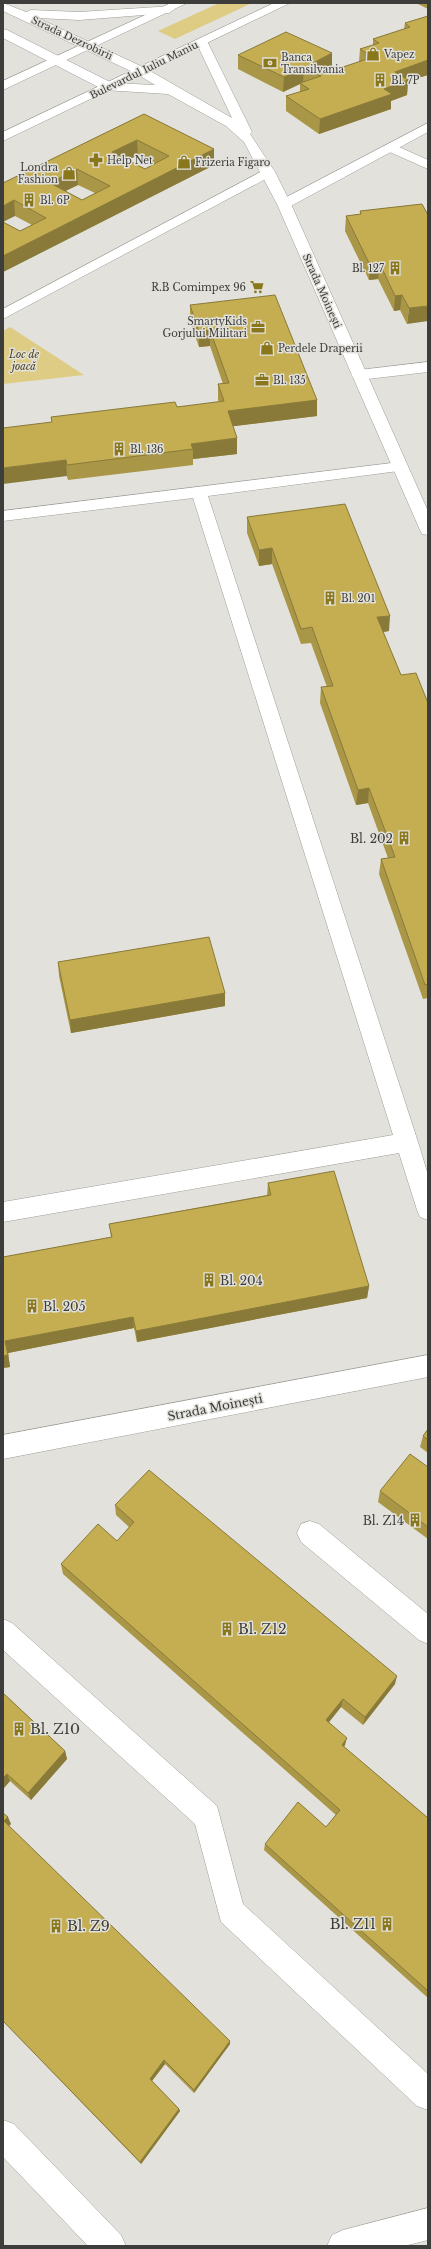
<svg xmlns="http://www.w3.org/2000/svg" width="431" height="2249" font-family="'Libre Baskerville',serif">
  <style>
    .green { fill: #decc84 }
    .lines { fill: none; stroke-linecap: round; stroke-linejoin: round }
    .lane-casing { stroke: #9d9c97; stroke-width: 1 }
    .street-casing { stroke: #9d9c97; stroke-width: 1 }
    .secondary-casing { stroke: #9d9c97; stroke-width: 1 }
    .primary-casing { stroke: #9d9c97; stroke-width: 1 }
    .lane { fill: #fff; fill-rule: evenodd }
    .street { fill: #fff; fill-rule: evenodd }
    .secondary { fill: #fff; fill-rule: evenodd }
    .primary { fill: #fff; fill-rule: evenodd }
    .wall { fill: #a99646; fill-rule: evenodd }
    .shaded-wall { fill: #897a39 }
    .building { fill: #c4ae51; stroke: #897a39; fill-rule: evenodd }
    .labels { text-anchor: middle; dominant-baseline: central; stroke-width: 3; stroke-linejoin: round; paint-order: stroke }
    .far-street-label { font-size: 10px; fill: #3d3d3b; stroke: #e2e1db }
    .far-poi-label { font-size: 10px; fill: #3d3d3b; stroke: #e2e1db; text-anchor: start }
    .far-park-label { font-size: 10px; font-style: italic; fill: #493f18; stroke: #e2e1db }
    .poi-label { font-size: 12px; fill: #3d3d3b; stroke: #e2e1db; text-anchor: end }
    .street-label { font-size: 12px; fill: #3d3d3b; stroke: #e2e1db }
    .near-poi-label { font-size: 14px; fill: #3d3d3b; stroke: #e2e1db; text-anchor: start }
  </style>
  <rect width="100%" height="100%" fill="#e2e1db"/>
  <g class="green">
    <path d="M219,3H252L175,39L158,31Z"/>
    <path d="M10,327L84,375L3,384V331Z"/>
  </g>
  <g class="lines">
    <g class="lane-casing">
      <g id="lane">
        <path d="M390,143L428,160V169L385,150L383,147Z"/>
        <path d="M268,168L273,169L275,172L273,175L3,319V309Z"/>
        <path d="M400,462L406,464L408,467L406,470L208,496L418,1142L428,1175V1220L420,1217L417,1210L399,1153L3,1222V1202L393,1135L193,498L3,521V511Z"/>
        <path d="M310,1521L319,1524L428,1614V1644L419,1640L301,1542L297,1533L301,1524Z"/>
        <path d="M3,1619L12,1623L217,1806L243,1904L428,2074V2110L417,2106L221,1922L195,1824L3,1650Z"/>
        <path d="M3,2120L14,2124L121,2235L126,2246H88L3,2157Z"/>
      </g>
    </g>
    <g class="street-casing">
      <g id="street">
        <path d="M428,123V132L289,207L284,208L277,204L279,201Z"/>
        <path d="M428,362V372L359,380L354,378L351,375L354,372L359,370Z"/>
        <path d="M428,1355V1377L3,1459V1435Z"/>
        <path d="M428,2208V2240L404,2246H327L332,2235L343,2230Z"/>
      </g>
    </g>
    <g class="secondary-casing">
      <path id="secondary" d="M3,3L26,12L31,10L79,12L173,6L175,9L169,13L79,20L38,18L145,68L232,118L196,42L198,39H206L252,132L250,134L275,172L291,204L428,511V535L422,534L420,530L277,204L244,142L226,126L168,94L104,90L3,38V29L7,30L112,83L155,85L137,74L3,11Z"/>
    </g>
    <g class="primary-casing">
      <g id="primary">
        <path d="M171,3H187L3,90V81Z"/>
        <path d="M274,3H290L3,141V132Z"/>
      </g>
    </g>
    <use href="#lane" class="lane"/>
    <use href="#street" class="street"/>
    <use href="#secondary" class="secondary"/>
    <use href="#primary" class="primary"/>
  </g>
  <g class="wall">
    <path d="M416,3H428V9Z"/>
    <path d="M428,16V75L408,81L407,95L391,101V109L319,134L286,111V96L300,92V84L283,92L238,69V55L332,68L328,70L331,71L359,62L360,49L373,45V39L404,29L405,23Z"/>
    <path d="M144,114L214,149V165L3,272V222L20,231L32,225L15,216L3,183ZM138,155L155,164L145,169L128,160ZM78,185L95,193L82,200L65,191Z"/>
    <path d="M422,204L407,324L400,310L394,311L378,279L369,280L345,231L346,216L360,214V211Z"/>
    <path d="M190,305L317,400V416L233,426L237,438V454L193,459V465L68,480L52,422L51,417L177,407L219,402L218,400V384H223L210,346L199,347L190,321Z"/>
    <path d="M247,517L389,631L383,632L401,675L428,703V998L423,999L379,874L381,859L388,858L368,803L356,805L320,703L321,687H327L311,643L301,644L272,564L259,566L247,533Z"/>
    <path d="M58,962L225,1006L71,1033L59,976Z"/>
    <path d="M268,1183L369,1286L367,1298L137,1342L134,1328L8,1353L10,1367L3,1368V1257L111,1237L109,1224L267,1195Z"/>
    <path d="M428,1429V1453L420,1447L423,1436Z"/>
    <path d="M428,1467V1539L378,1502L380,1491Z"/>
    <path d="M115,1505L395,1684L363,1725L341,1707L329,1722L345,1745L344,1747L428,1818V1998L264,1850L265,1844L326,1827L336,1815L63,1574L61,1564L117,1541L129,1527L116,1515Z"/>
    <path d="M3,1693L65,1751L67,1759L31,1800L10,1781L3,1789Z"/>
    <path d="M3,1813L11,1824L9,1826L230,2044L194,2093L165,2064L152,2081L179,2109L180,2111L141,2164L3,2021Z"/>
  </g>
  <g class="shaded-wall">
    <path d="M332,53V68L319,75L313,63Z"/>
    <path d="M428,60V75L408,81L407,95L391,101V109L319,134L320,119L384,89L395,72Z"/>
    <path d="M304,68L303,82L300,83V84L283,92L284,77Z"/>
    <path d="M137,140L138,155L113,167L112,152Z"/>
    <path d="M214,149V165L3,272V256Z"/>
    <path d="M77,169L78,185L51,198L50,183Z"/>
    <path d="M14,200L15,216L3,222V206Z"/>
    <path d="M380,264L378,279L369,280L370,265Z"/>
    <path d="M402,295L400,310L394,311L395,296Z"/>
    <path d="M428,306V321L407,324L409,308Z"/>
    <path d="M210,330V346L199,347V332Z"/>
    <path d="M317,400V416L227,427L228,411Z"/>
    <path d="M237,438V454L193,459V449L191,444Z"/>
    <path d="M66,460L67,476L3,484V468Z"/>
    <path d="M272,548V564L259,566V550Z"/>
    <path d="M390,616L389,631L376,633L377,617Z"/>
    <path d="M369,788L368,803L356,805L358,790Z"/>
    <path d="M225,993V1006L71,1033L70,1020Z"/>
    <path d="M369,1286L367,1298L137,1342L136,1331Z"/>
    <path d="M133,1317L134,1328L8,1353L10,1367L3,1368V1356L5,1341Z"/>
    <path d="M397,1676L395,1684L363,1725L365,1717Z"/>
    <path d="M343,1699L341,1707L325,1727L326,1720Z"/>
    <path d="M347,1738L345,1745L340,1752L342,1745Z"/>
    <path d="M65,1751L67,1759L31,1800L28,1793Z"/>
    <path d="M7,1774L10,1781L3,1789V1778Z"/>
    <path d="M8,1817L11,1824L7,1827L4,1821Z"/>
    <path d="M230,2041V2044L194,2093V2090Z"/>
    <path d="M164,2060L165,2064L151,2082L150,2079Z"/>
    <path d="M179,2109L180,2111L141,2164L140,2162Z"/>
  </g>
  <g class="building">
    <path d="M428,16V60L395,72L408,80L384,89L392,94L320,119L286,96L309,89L300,83L321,76L304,68L284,77L238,55L286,32L332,53L313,63L331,71L373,57L360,49L379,43L373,39L410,27L405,23Z"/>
    <path d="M144,114L214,149L3,256V222L20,231L46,218L14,200L3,206V183ZM137,140L169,156L145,169L112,152ZM77,169L110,186L82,200L50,183Z"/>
    <path d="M422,204L428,215V238H427L428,239V306L409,308L402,295L395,296L380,264L370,265L346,216L361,214L360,211Z"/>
    <path d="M275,295L317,400L228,411L237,438L191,444L193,449L67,465L66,460L3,468V428L52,422L51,417L175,402L177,407L224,401L218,384L229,383L210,330L199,332L190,305Z"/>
    <path d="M345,504L390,616L377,617L401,675L416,673L428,703V984L425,985L381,859L395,857L369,788L358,790L321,687L333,686L312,627L301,629L272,548L259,550L247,517Z"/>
    <path d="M209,937L225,993L70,1020L58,962Z"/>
    <path d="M334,1171L369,1286L136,1331L133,1317L5,1341L8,1355L3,1356V1257L112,1237L109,1224L271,1195L268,1183Z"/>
    <path d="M428,1429V1440L423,1436Z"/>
    <path d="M410,1454L428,1467V1527L380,1491Z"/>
    <path d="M149,1470L397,1676L365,1717L343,1699L326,1720L347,1738L342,1745L428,1818V1991L265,1844L298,1802L326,1827L340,1810L61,1564L98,1524L117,1541L134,1522L115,1505Z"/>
    <path d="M3,1693L65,1751L28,1793L7,1774L3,1778Z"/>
    <path d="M3,1813L8,1817L4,1821L230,2041L194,2090L164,2060L150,2079L179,2109L140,2162L3,2021Z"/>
  </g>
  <defs>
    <g id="shop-bare" transform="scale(1.08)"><path d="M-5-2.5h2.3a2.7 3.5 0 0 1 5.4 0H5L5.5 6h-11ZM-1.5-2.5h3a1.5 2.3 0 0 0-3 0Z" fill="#8a771b" stroke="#e2e1db" stroke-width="2.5" paint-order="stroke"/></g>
    <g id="bank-bare" transform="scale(1.08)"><path d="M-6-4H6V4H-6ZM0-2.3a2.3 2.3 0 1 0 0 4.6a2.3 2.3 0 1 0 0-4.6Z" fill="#8a771b" stroke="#e2e1db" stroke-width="2.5" paint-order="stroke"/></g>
    <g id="building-bare" transform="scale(1.08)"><path d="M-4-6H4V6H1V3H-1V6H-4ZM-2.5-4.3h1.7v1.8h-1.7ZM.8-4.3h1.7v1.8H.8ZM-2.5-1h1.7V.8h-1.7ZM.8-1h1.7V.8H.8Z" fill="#8a771b" stroke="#e2e1db" stroke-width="2.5" paint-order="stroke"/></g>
    <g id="pharmacy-bare" transform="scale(1.08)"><path d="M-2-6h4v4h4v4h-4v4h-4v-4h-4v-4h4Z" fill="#8a771b" stroke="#e2e1db" stroke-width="2.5" paint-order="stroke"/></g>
    <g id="supermarket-bare" transform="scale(1.08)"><path d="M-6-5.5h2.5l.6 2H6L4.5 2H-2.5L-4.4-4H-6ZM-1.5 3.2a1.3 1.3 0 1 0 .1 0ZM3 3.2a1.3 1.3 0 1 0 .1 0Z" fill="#8a771b" stroke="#e2e1db" stroke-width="2.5" paint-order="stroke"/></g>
    <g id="office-bare" transform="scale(1.08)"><path d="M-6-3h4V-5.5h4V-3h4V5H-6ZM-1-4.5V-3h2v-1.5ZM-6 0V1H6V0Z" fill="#8a771b" stroke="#e2e1db" stroke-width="2.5" paint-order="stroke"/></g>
  </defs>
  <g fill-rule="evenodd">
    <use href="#shop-bare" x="373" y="54"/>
    <use href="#bank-bare" x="270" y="63"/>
    <use href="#building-bare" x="380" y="80"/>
    <use href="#pharmacy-bare" x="96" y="160"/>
    <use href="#shop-bare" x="184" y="162"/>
    <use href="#shop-bare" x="69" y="173"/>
    <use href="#building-bare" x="29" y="200"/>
    <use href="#building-bare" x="395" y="268"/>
    <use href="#supermarket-bare" x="257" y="287"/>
    <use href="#office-bare" x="258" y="327"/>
    <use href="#shop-bare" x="267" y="348"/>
    <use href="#office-bare" x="262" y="380"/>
    <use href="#building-bare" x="119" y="449"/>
    <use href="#building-bare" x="330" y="598"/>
    <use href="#building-bare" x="404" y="838"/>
    <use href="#building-bare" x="209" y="1280"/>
    <use href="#building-bare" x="32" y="1306"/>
    <use href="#building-bare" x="415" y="1520"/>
    <use href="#building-bare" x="227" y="1629"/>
    <use href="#building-bare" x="19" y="1729"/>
    <use href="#building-bare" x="387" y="1924"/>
    <use href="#building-bare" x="56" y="1926"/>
  </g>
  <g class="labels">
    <g class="far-street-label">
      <text transform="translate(72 38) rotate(25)">Strada Dezrobirii</text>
      <text transform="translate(144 70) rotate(-26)">Bulevardul Iuliu Maniu</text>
      <text transform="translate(322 291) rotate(66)">Strada Moinești</text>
    </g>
    <g class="far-poi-label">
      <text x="384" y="54">Vapez</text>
      <text x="281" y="57">Banca<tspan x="281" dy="12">Transilvania</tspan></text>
      <text x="391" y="80">Bl. 7P</text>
      <text x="107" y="160">Help Net</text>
      <text x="195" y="162">Frizeria Figaro</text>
      <text x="58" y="167" text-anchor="end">Londra<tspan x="58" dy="12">Fashion</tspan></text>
      <text x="40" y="200">Bl. 6P</text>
      <text x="384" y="268" text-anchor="end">Bl. 127</text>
      <text x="246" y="287" text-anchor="end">R.B Comimpex 96</text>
      <text x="247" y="321" text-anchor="end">SmartyKids<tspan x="247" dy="12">Gorjului Militari</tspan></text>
      <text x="278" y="348">Perdele Draperii</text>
      <text x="273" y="380">Bl. 135</text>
      <text x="130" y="449">Bl. 136</text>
      <text x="341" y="598">Bl. 201</text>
    </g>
    <g class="far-park-label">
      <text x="24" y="354">Loc de<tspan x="24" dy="12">joacă</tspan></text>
    </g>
    <g class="poi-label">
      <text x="393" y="838">Bl. 202</text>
      <text x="220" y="1280" text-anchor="start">Bl. 204</text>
      <text x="43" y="1306" text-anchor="start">Bl. 205</text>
      <text x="404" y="1520">Bl. Z14</text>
    </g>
    <g class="street-label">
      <text transform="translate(215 1407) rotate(-11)">Strada Moinești</text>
    </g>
    <g class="near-poi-label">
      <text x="238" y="1629">Bl. Z12</text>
      <text x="30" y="1729">Bl. Z10</text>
      <text x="376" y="1924" text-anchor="end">Bl. Z11</text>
      <text x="67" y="1926">Bl. Z9</text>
    </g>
  </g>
  <rect width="431" height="2249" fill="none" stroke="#3d3d3b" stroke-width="8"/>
</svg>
